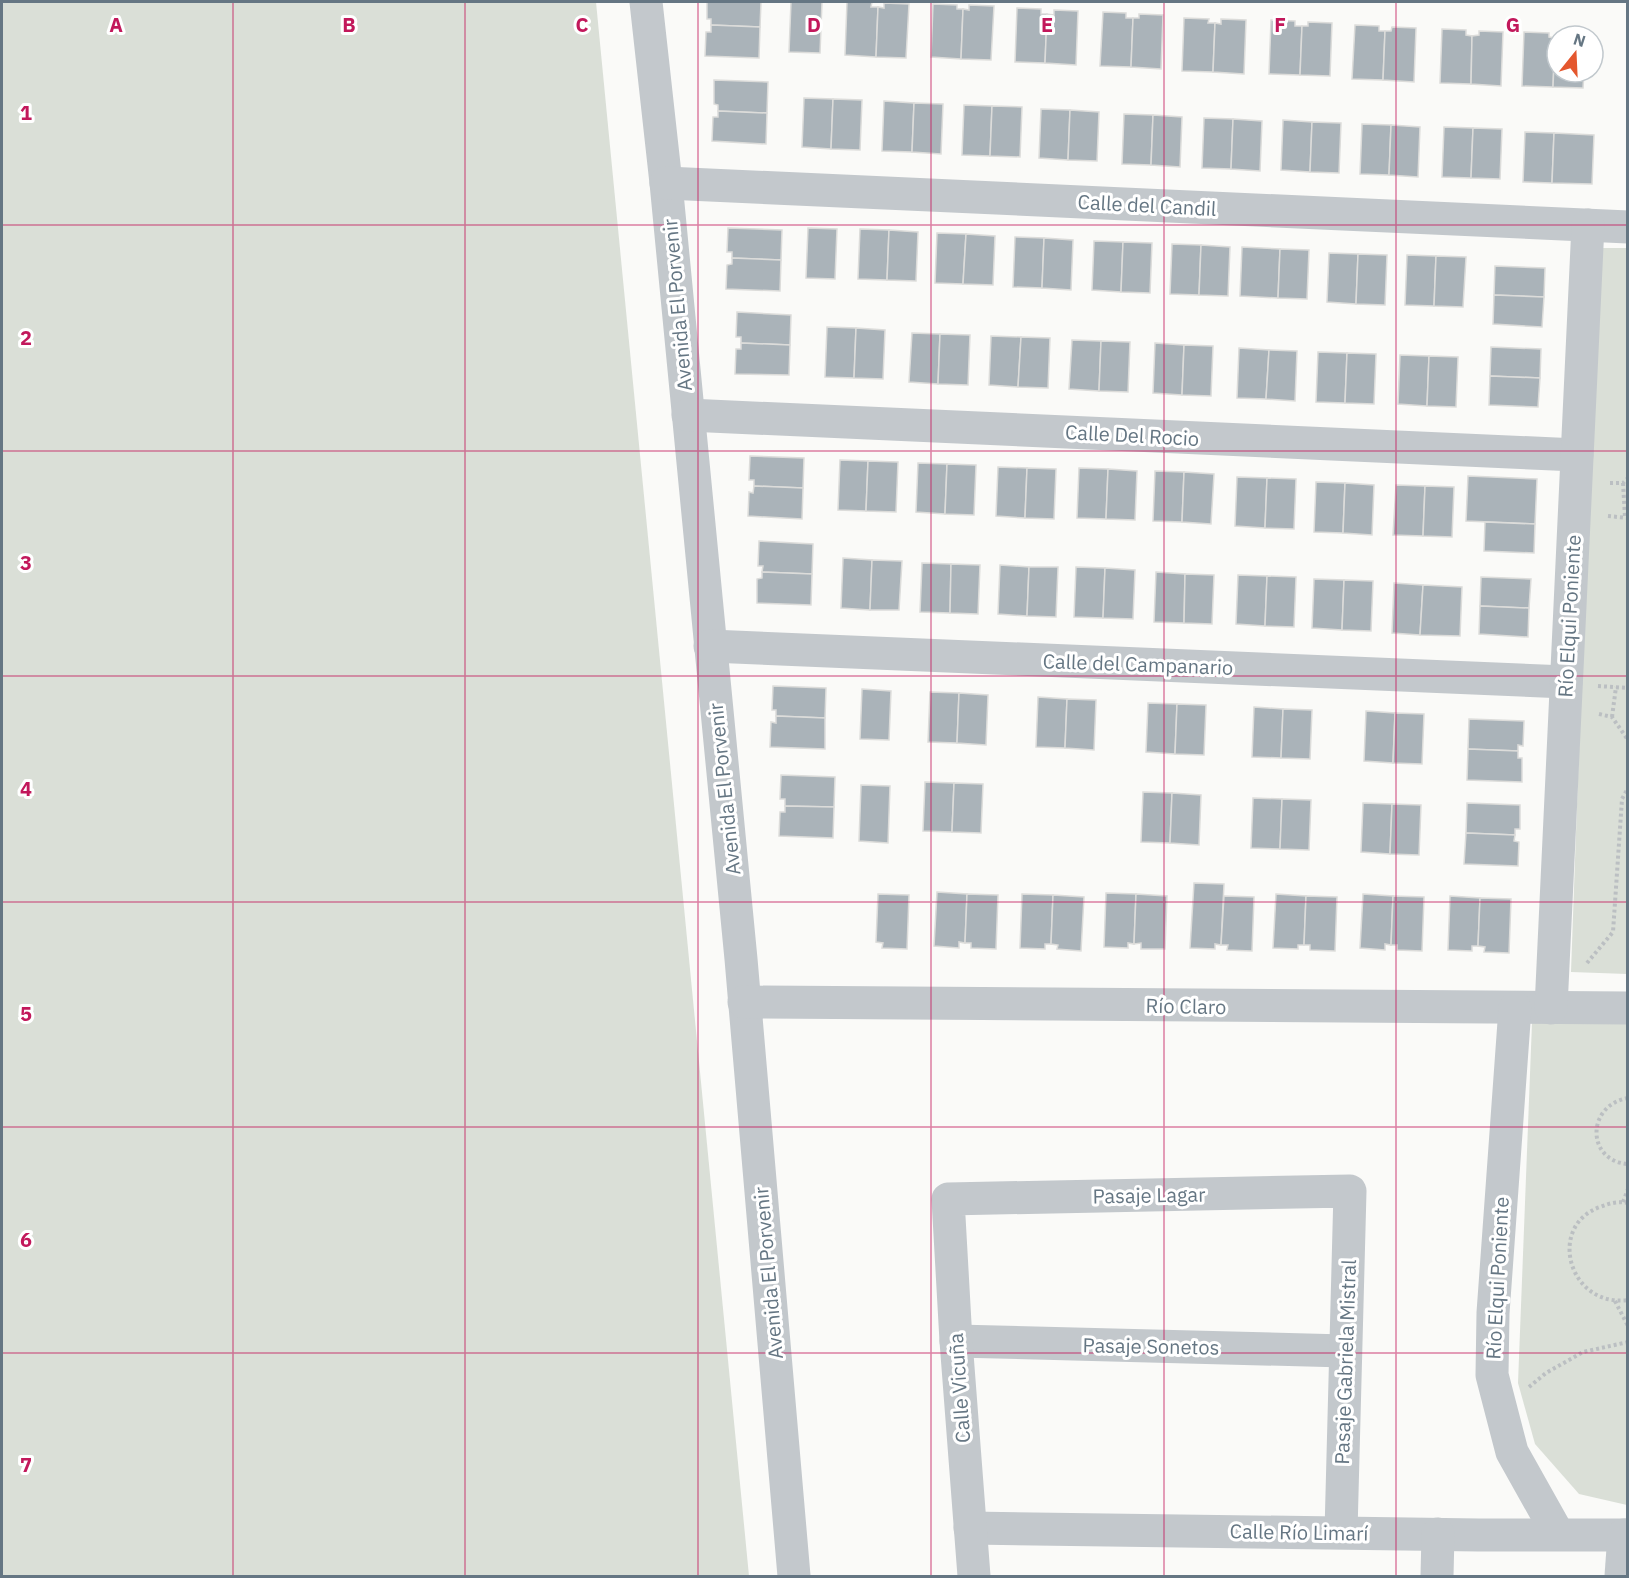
<svg xmlns="http://www.w3.org/2000/svg" width="1629" height="1578" font-family="'IBM Plex Sans',sans-serif">
  <style>
    .green { fill: #dadfd7 }
    .building { fill: #aab3b9; stroke: #dcdcda; stroke-width: 1.5 }
    .lines { fill: none; stroke-linecap: round; stroke-linejoin: round }
    .path { stroke: #bbbfc2; stroke-width: 4; stroke-dasharray: 3 3; stroke-linecap: butt }
    .minor { stroke: #c3c8cc; stroke-width: 33 }
    .grid { fill: none; stroke: #c2185b; stroke-width: 1.5; stroke-opacity: 0.55 }
    .labels { text-anchor: middle; dominant-baseline: central; stroke-width: 6; stroke-linejoin: round; paint-order: stroke }
    .street-label { font-size: 20px; fill: #657683; stroke: #fff }
    .grid-label { font-size: 20px; text-anchor: middle; font-weight: bold; fill: #c2185b; stroke: #fff; stroke-width: 6; stroke-linejoin: round; paint-order: stroke }
  </style>
  <rect width="100%" height="100%" fill="#fafaf8"/>
  <g class="green">
    <path d="M2,2H596L749,1576H2Z"/>
    <path d="M1597,248H1627V974L1571,972Z"/>
    <path d="M1533,997L1627,1000V1505L1579,1494L1535,1444L1518,1383Z"/>
  </g>
  <g class="building">
    <path d="M707,2H761L760,27L711,25V19H707Z"/>
    <path d="M791,2H822L820,53L789,52Z"/>
    <path d="M847,2H872L871,7H878L876,57L845,55Z"/>
    <path d="M884,3L909,4L906,58L876,57L878,7L884,8Z"/>
    <path d="M933,4L957,5V9H963L961,59L931,57Z"/>
    <path d="M969,5L994,6L991,60L961,59L963,9L969,10Z"/>
    <path d="M1017,8L1041,9V14H1047L1045,63L1015,62Z"/>
    <path d="M1054,10L1078,11L1076,65L1045,63L1047,14L1054,15Z"/>
    <path d="M1103,12L1126,13V18H1133L1131,67L1100,66Z"/>
    <path d="M1139,14L1163,15L1161,69L1131,67L1133,18H1139Z"/>
    <path d="M1184,18L1209,19L1208,23H1215L1213,72L1182,71Z"/>
    <path d="M1221,19L1246,20L1244,74L1213,72L1215,23L1221,24Z"/>
    <path d="M1271,20L1295,21V26H1302L1300,75L1269,74Z"/>
    <path d="M1308,22L1332,23L1330,76L1300,75L1302,26H1308Z"/>
    <path d="M711,25L760,27L759,58L705,56L706,32H711Z"/>
    <path d="M1355,25L1379,26V31H1385L1383,80L1352,79Z"/>
    <path d="M1392,27L1416,28L1414,82L1383,80L1385,31H1391Z"/>
    <path d="M1442,29L1466,30V35L1472,36L1471,84L1440,83Z"/>
    <path d="M1479,31L1503,32L1501,86L1471,84L1472,36L1479,35Z"/>
    <path d="M1524,32L1549,33V37L1555,38L1553,87L1522,86Z"/>
    <path d="M1561,33L1586,34V36H1561Z"/>
    <path d="M1555,38H1557V72H1584L1583,88L1553,87Z"/>
    <path d="M714,80L768,82L767,113L718,111V105L714,104Z"/>
    <path d="M804,98L833,99L831,149L802,147Z"/>
    <path d="M833,99L862,100L860,150L831,149Z"/>
    <path d="M884,101L914,103L912,152L882,151Z"/>
    <path d="M914,103L943,104L941,154L912,152Z"/>
    <path d="M964,105L992,106L990,156L962,155Z"/>
    <path d="M992,106L1022,107L1020,157L990,156Z"/>
    <path d="M1041,109L1070,110L1068,160L1039,158Z"/>
    <path d="M1070,110L1099,112L1097,161L1068,160Z"/>
    <path d="M718,111L767,113L766,144L712,141L713,117H718Z"/>
    <path d="M1124,114L1153,115L1151,165L1122,164Z"/>
    <path d="M1153,115L1182,117L1180,167L1151,165Z"/>
    <path d="M1204,118L1233,119L1231,169L1202,168Z"/>
    <path d="M1233,119L1262,121L1260,171L1231,169Z"/>
    <path d="M1283,120L1312,122L1310,172L1281,170Z"/>
    <path d="M1312,122L1341,123L1339,173L1310,172Z"/>
    <path d="M1362,124L1391,125L1389,175L1360,174Z"/>
    <path d="M1391,125L1420,127L1418,177L1389,175Z"/>
    <path d="M1444,127L1473,128L1471,178L1442,177Z"/>
    <path d="M1473,128L1502,129L1500,179L1471,178Z"/>
    <path d="M1525,132L1554,133L1552,183L1523,182Z"/>
    <path d="M1554,133L1594,135L1592,184L1552,183Z"/>
    <path d="M728,228L782,230L781,260L732,258V252H727Z"/>
    <path d="M808,228L837,229L835,279L806,278Z"/>
    <path d="M860,229L889,230L887,280L858,279Z"/>
    <path d="M889,230L918,232L916,281L887,280Z"/>
    <path d="M937,233L966,234L963,284L935,283Z"/>
    <path d="M966,234L995,236L993,285L963,284Z"/>
    <path d="M1015,237L1044,238L1042,288L1013,287Z"/>
    <path d="M1044,238L1073,240L1071,290L1042,288Z"/>
    <path d="M1094,241L1123,242L1121,292L1092,290Z"/>
    <path d="M1123,242L1152,243L1150,293L1121,292Z"/>
    <path d="M1172,244L1201,245L1199,295L1170,294Z"/>
    <path d="M1201,245L1230,247L1228,296L1199,295Z"/>
    <path d="M1242,247L1280,249L1278,298L1240,296Z"/>
    <path d="M1280,249L1309,250L1307,299L1278,298Z"/>
    <path d="M1329,253L1358,254L1356,304L1327,302Z"/>
    <path d="M1358,254L1387,255L1385,305L1356,304Z"/>
    <path d="M1407,255L1436,256L1434,306L1405,305Z"/>
    <path d="M1436,256L1466,257L1463,307L1434,306Z"/>
    <path d="M732,258L781,260L780,291L726,289L727,265L732,264Z"/>
    <path d="M1495,266L1545,268L1544,297L1494,295Z"/>
    <path d="M1494,295L1544,297L1542,327L1493,324Z"/>
    <path d="M737,312L791,315L790,345L741,343V337H736Z"/>
    <path d="M827,327L856,328L854,378L825,377Z"/>
    <path d="M856,328L885,330L883,379L854,378Z"/>
    <path d="M912,333L940,334L938,384L909,382Z"/>
    <path d="M940,334L970,335L968,385L938,384Z"/>
    <path d="M991,336L1021,337L1018,387L989,385Z"/>
    <path d="M1021,337L1050,338L1048,388L1018,387Z"/>
    <path d="M1072,340L1101,341L1099,391L1069,389Z"/>
    <path d="M1101,341L1130,342L1128,392L1099,391Z"/>
    <path d="M741,343L790,345L789,375L735,374L736,349H741Z"/>
    <path d="M1155,343L1184,345L1182,395L1153,393Z"/>
    <path d="M1184,345L1213,346L1211,396L1182,395Z"/>
    <path d="M1491,347L1541,349L1540,378L1490,376Z"/>
    <path d="M1239,348L1269,350L1266,399L1237,398Z"/>
    <path d="M1269,350L1297,351L1295,401L1266,399Z"/>
    <path d="M1318,352L1347,353L1345,403L1316,402Z"/>
    <path d="M1347,353L1376,354L1374,404L1345,403Z"/>
    <path d="M1400,355L1429,356L1427,406L1398,404Z"/>
    <path d="M1429,356L1458,357L1456,407L1427,406Z"/>
    <path d="M1490,376L1540,378L1538,407L1489,405Z"/>
    <path d="M750,456L804,458L803,488L754,486V480H749Z"/>
    <path d="M840,460L868,461L866,511L838,510Z"/>
    <path d="M868,461L898,462L896,512L866,511Z"/>
    <path d="M918,463L947,464L945,514L916,512Z"/>
    <path d="M947,464L976,465L974,515L945,514Z"/>
    <path d="M998,467L1027,468L1025,518L996,516Z"/>
    <path d="M1027,468L1056,469L1054,519L1025,518Z"/>
    <path d="M1079,468L1108,469L1106,519L1077,518Z"/>
    <path d="M1108,469L1137,471L1135,520L1106,519Z"/>
    <path d="M1155,471L1184,472L1182,522L1153,521Z"/>
    <path d="M1184,472L1214,474L1211,524L1182,522Z"/>
    <path d="M1468,476L1537,479L1535,524L1466,521Z"/>
    <path d="M1237,477L1267,478L1265,528L1235,526Z"/>
    <path d="M1267,478L1296,479L1294,529L1265,528Z"/>
    <path d="M1316,482L1345,483L1343,533L1314,532Z"/>
    <path d="M1345,483L1374,485L1372,535L1343,533Z"/>
    <path d="M1396,485L1425,486L1423,536L1393,535Z"/>
    <path d="M754,486L803,488L802,519L748,516L749,492L753,493Z"/>
    <path d="M1425,486L1454,487L1452,537L1423,536Z"/>
    <path d="M1485,522L1535,524L1534,553L1484,551Z"/>
    <path d="M759,541L813,544L812,574L762,572L763,566H758Z"/>
    <path d="M843,558L872,560L870,610L841,608Z"/>
    <path d="M872,560L902,561L899,610H870Z"/>
    <path d="M922,563L951,564L950,613L920,612Z"/>
    <path d="M951,564L980,565L978,614L950,613Z"/>
    <path d="M1000,565L1029,567L1027,616L998,614Z"/>
    <path d="M1029,567H1058L1056,617L1027,616Z"/>
    <path d="M1076,567L1105,568L1103,618L1074,617Z"/>
    <path d="M1105,568L1135,570L1133,619L1103,618Z"/>
    <path d="M762,572L812,574L811,605L757,603V579L762,578Z"/>
    <path d="M1156,572L1185,574L1184,623L1154,622Z"/>
    <path d="M1185,574L1214,575L1212,624L1184,623Z"/>
    <path d="M1238,575L1267,576L1265,626L1236,624Z"/>
    <path d="M1267,576L1296,577L1294,627L1265,626Z"/>
    <path d="M1481,577L1531,579L1529,608L1480,606Z"/>
    <path d="M1314,579L1344,580L1342,630L1312,628Z"/>
    <path d="M1344,580L1373,581L1371,631L1342,630Z"/>
    <path d="M1394,583L1423,585L1420,635L1392,633Z"/>
    <path d="M1423,585L1462,587L1460,636L1420,635Z"/>
    <path d="M1480,606L1529,608L1528,637L1479,634Z"/>
    <path d="M773,686L826,688L825,718L776,716V710H772Z"/>
    <path d="M862,689L891,691L889,740L860,739Z"/>
    <path d="M930,692L959,693L957,743L928,742Z"/>
    <path d="M959,693L988,695L986,745L957,743Z"/>
    <path d="M1038,697L1067,699L1065,748L1036,747Z"/>
    <path d="M1067,699L1096,700L1094,750L1065,748Z"/>
    <path d="M1148,703L1177,704L1175,754L1146,752Z"/>
    <path d="M1177,704L1206,705L1204,755L1175,754Z"/>
    <path d="M1254,707L1283,709L1281,758L1252,757Z"/>
    <path d="M1283,709L1312,710L1310,759L1281,758Z"/>
    <path d="M1366,711L1395,713L1393,763L1364,761Z"/>
    <path d="M1395,713L1424,714L1422,764L1393,763Z"/>
    <path d="M776,716L825,718V749L770,747L771,722L776,723Z"/>
    <path d="M1469,719L1524,721L1523,746L1518,745V751L1468,749Z"/>
    <path d="M1468,749L1518,751V758H1522V782L1467,780Z"/>
    <path d="M781,775L835,777L834,807L785,806V799H780Z"/>
    <path d="M925,782L954,783L952,832L923,831Z"/>
    <path d="M954,783L983,784L981,833L952,832Z"/>
    <path d="M861,785L890,786L888,843L859,841Z"/>
    <path d="M1143,792L1172,793L1170,843L1141,842Z"/>
    <path d="M1172,793L1201,795L1199,845L1170,843Z"/>
    <path d="M1253,798L1282,799L1280,849L1251,848Z"/>
    <path d="M1282,799L1311,800L1309,850L1280,849Z"/>
    <path d="M1363,803L1392,804L1390,854L1361,852Z"/>
    <path d="M1467,803L1520,805V829H1515V835L1466,833Z"/>
    <path d="M1392,804L1421,805L1419,855L1390,854Z"/>
    <path d="M785,806L834,807L833,838L779,836L780,812H785Z"/>
    <path d="M1466,833L1515,835L1514,841L1519,842L1518,866L1464,864Z"/>
    <path d="M1194,883L1224,884L1221,945L1215,944V949L1190,948Z"/>
    <path d="M937,892L967,894L965,943L959,942V948L934,946Z"/>
    <path d="M1106,893L1136,894L1134,944L1128,943V948L1104,947Z"/>
    <path d="M878,894L909,895L907,949L882,948L883,943L876,942Z"/>
    <path d="M967,894L998,895L996,949L971,948V943H965Z"/>
    <path d="M1022,894L1053,895L1051,944H1045V949L1020,948Z"/>
    <path d="M1136,894L1167,896L1165,949H1141V943L1134,944Z"/>
    <path d="M1276,894L1306,896L1304,945H1298V949L1273,948Z"/>
    <path d="M1363,894L1393,896L1391,945L1385,944V950L1360,948Z"/>
    <path d="M1053,895L1084,897L1081,951L1057,949L1058,945L1051,944Z"/>
    <path d="M1224,896L1254,897L1252,951L1227,950L1228,945H1221Z"/>
    <path d="M1306,896L1337,897L1335,951L1310,950V945H1304Z"/>
    <path d="M1393,896L1424,897L1422,951L1397,950V945H1391Z"/>
    <path d="M1450,896L1480,898L1478,946H1472V951L1448,950Z"/>
    <path d="M1480,898L1511,899L1509,953L1484,952L1485,947L1478,946Z"/>
  </g>
  <g class="lines">
    <g class="path">
      <path d="M1610,483H1623L1628,478"/>
      <path d="M1623,483L1625,517"/>
      <path d="M1608,516L1628,518"/>
      <path d="M1598,686L1628,688"/>
      <path d="M1599,714L1612,717L1628,740"/>
      <path d="M1612,717L1616,687"/>
      <path d="M1587,963L1613,932L1622,799L1628,788"/>
      <path d="M1628,1098C1586,1105 1586,1161 1628,1164"/>
      <path d="M1623,1202L1628,1189"/>
      <path d="M1628,1203C1618,1201 1610,1203 1600,1207C1546,1226 1569,1308 1628,1300"/>
      <path d="M1615,1301L1628,1326"/>
      <path d="M1529,1387L1546,1373L1583,1352L1628,1342"/>
    </g>
    <g class="minor">
      <path d="M646,2L666,183L741,959L794,1576"/>
      <path d="M666,183L1628,227"/>
      <path d="M688,415L1577,455"/>
      <path d="M710,646L1566,682"/>
      <path d="M744,1002L1628,1008"/>
      <path d="M1515,1008L1493,1313L1492,1375L1512,1452L1558,1534"/>
      <path d="M1551,1008L1588,225"/>
      <path d="M956,1341L1345,1351"/>
      <path d="M970,1528L1479,1535H1628"/>
      <path d="M974,1576L956,1341L948,1199L1350,1191L1341,1532"/>
      <path d="M1437,1576L1438,1534"/>
      <path d="M1621,1576L1624,1535"/>
    </g>
  </g>
  <path class="grid" d="M233,2V1576M465,2V1576M698,2V1576M931,2V1576M1164,2V1576M1396,2V1576M2,225H1628M2,451H1628M2,676H1628M2,902H1628M2,1127H1628M2,1353H1628"/>
  <g class="labels">
    <g class="street-label">
      <text transform="translate(1147 205) rotate(3)">Calle del Candil</text>
      <text transform="translate(677 305) rotate(-95)">Avenida El Porvenir</text>
      <text transform="translate(1132 435) rotate(3)">Calle Del Rocio</text>
      <text transform="translate(1569 616) rotate(-87)">Río Elqui Poniente</text>
      <text transform="translate(1138 664) rotate(2)">Calle del Campanario</text>
      <text transform="translate(724 789) rotate(-96)">Avenida El Porvenir</text>
      <text transform="translate(1186 1006) rotate(1)">Río Claro</text>
      <text transform="translate(1149 1195) rotate(-1)">Pasaje Lagar</text>
      <text transform="translate(768 1273) rotate(-95)">Avenida El Porvenir</text>
      <text transform="translate(1497 1278) rotate(-87)">Río Elqui Poniente</text>
      <text transform="translate(1151 1346) rotate(1)">Pasaje Sonetos</text>
      <text transform="translate(1345 1362) rotate(-88)">Pasaje Gabriela Mistral</text>
      <text transform="translate(959 1388) rotate(-94)">Calle Vicuña</text>
      <text transform="translate(1299 1532) rotate(1)">Calle Río Limarí</text>
    </g>
  </g>
  <g class="grid-label">
    <text x="116" y="32">A</text>
    <text x="349" y="32">B</text>
    <text x="582" y="32">C</text>
    <text x="814" y="32">D</text>
    <text x="1047" y="32">E</text>
    <text x="1280" y="32">F</text>
    <text x="1513" y="32">G</text>
    <text x="26" y="120">1</text>
    <text x="26" y="345">2</text>
    <text x="26" y="570">3</text>
    <text x="26" y="796">4</text>
    <text x="26" y="1021">5</text>
    <text x="26" y="1247">6</text>
    <text x="26" y="1472">7</text>
  </g>
  <rect width="1629" height="1578" fill="none" stroke="#657683" stroke-width="6"/>
  <g transform="translate(1575 54) rotate(18)"><circle r="28" fill="#ffffff" stroke="#c1c8cd" stroke-width="1.5"/>
  <path d="M0-4.5L10 22L0 15L-10 22Z" fill="#e4572e"/>
  <text y="-9" font-size="16" font-weight="bold" text-anchor="middle" fill="#657683">N</text>
  </g>
</svg>
